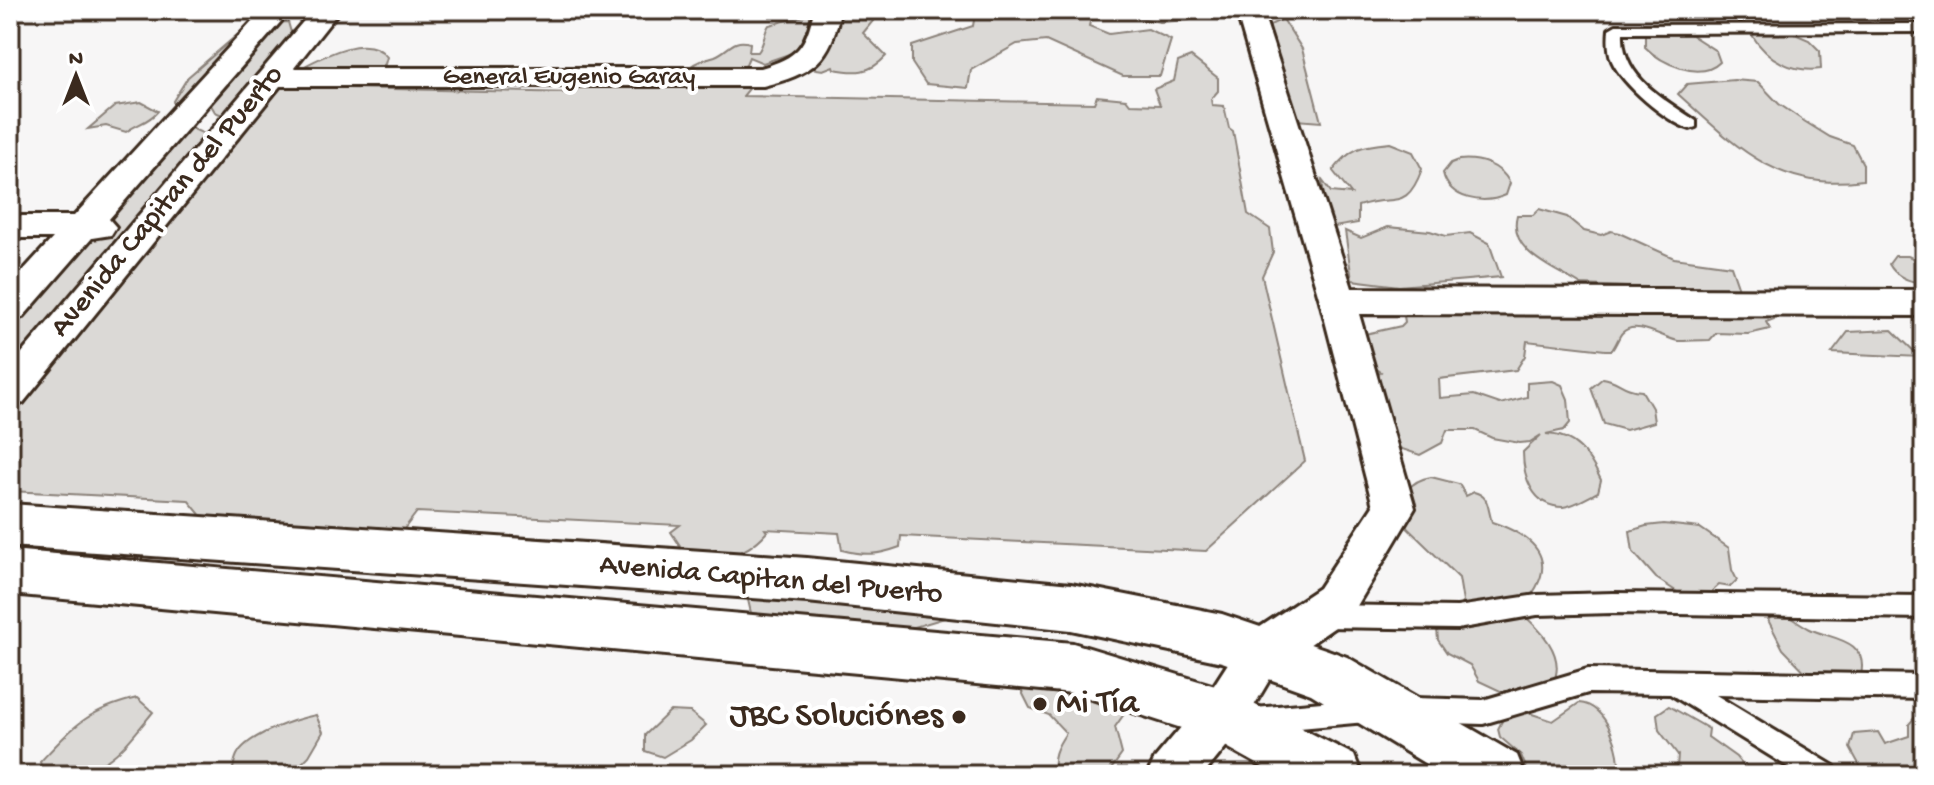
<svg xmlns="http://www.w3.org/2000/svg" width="1934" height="785" font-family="'Gochi Hand',sans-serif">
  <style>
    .green { fill: #dbd9d6; stroke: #8b827a; stroke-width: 2 }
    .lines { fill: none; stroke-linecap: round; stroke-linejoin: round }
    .lane-casing { stroke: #3b2a1e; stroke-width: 6 }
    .street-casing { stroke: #3b2a1e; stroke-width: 6 }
    .secondary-casing { stroke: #3b2a1e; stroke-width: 6 }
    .lane { fill: #fff; fill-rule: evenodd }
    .street { fill: #fff; fill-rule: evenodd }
    .secondary { fill: #fff; fill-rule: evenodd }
    .poi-dot { fill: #3b2a1e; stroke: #fff; stroke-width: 3 }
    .labels { text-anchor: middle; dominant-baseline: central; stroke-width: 8; stroke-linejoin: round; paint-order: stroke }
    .far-street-label { font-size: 26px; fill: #3b2a1e; stroke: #fff }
    .street-label { font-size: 30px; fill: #3b2a1e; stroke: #fff }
    .near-poi-label { font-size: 36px; fill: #3b2a1e; stroke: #fff; text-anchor: start }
  </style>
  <rect width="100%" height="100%" fill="#f7f6f6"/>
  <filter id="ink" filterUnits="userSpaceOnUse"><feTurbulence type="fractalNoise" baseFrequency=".0125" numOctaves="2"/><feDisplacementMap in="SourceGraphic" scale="16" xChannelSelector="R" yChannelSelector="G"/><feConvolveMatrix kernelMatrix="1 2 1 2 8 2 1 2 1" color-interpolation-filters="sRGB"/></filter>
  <g filter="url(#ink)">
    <g class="green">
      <path d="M807,10H873V21L863,33L886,56C870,74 855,73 834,69L833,66L823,70L804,67L795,52L763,63L749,57L743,71L753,84L743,96L1094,103L1097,96L1126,99L1130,104L1160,105L1154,89L1174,81L1178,62L1191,57L1218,78V91L1211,99L1212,105L1224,106L1229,128L1233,131L1248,214L1270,229L1273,252L1262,276L1305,461L1206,551L901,536L900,547C878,555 865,556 842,550L839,533L765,529L767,532C740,562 720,557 683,550L671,532L680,525L417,512L404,529L370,546L263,535L202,517L188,500L10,491V418L20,406L10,410V314L164,141L189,127L211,137L232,119L215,112L208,100L175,112L173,101L188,77L251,23L288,22L292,36L269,60L283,70L293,72C315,61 367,29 387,57L385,64L349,88L576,93L578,84L558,87L562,72H662L672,66H691C700,60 705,59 715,56C730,50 732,38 750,43L749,52H758C765,43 763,34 769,25L804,16Z"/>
      <path d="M982,10H1093L1089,26L1109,34L1148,29L1171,40L1160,76H1123L1046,41L1017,44L971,70L968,88L926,84L912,63V46L973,26L975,14Z"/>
      <path d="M1099,10H1196L1189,20L1160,22Z"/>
      <path d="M1283,19L1302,49L1321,122L1296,120L1269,43L1270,25Z"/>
      <path d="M1783,29L1809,40L1820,51L1821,69C1793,73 1767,60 1752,35L1754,32Z"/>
      <path d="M1685,31L1716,51L1720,62C1700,82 1661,63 1645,47V33Z"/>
      <path d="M1734,80L1758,82L1779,104L1804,121L1830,137L1853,145L1863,164V180C1779,192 1736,147 1678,94L1687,84Z"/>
      <path d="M141,102L158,111C148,123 138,123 126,132L106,126L88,129L115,106Z"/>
      <path d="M1390,143L1413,152L1422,169C1406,213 1394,193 1358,206V223L1328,228L1322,180L1331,192L1351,194L1333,171C1351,147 1361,146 1390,143Z"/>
      <path d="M1459,160C1479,158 1500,164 1510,183L1506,195C1484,205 1449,200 1443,173L1451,163Z"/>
      <path d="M1539,209L1567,217L1584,231L1601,235L1611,231L1619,233L1674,258L1731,266L1740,292L1581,285C1557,269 1507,253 1517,215H1533Z"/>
      <path d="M1388,227L1430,231L1446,236L1470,233L1489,243L1501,277L1399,286L1352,280L1345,231L1361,238Z"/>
      <path d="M1895,256H1908L1924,263V283C1910,282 1896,277 1889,264Z"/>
      <path d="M1403,310L1775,312L1774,319L1766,322L1770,329L1748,334L1716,333L1710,340C1705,340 1680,341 1678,341C1665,339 1635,318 1622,333C1619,336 1616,345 1612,350H1605L1527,341L1525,356L1516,370L1439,379L1440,398L1474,395L1500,404L1527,397V383L1553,381L1562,385L1568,399L1570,423L1564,430L1546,434C1576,435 1589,455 1601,480L1598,492C1588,497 1574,506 1563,507C1532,507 1523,476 1523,452L1541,435L1530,442L1520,443L1492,438L1475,430H1447L1442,443L1420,455L1399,448L1391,436L1378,392L1380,388L1378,375L1381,372L1372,366L1365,334L1401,326L1405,322Z"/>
      <path d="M1892,330L1920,357L1832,353L1848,332Z"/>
      <path d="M1603,378C1619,380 1622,390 1642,391L1652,408L1654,422L1626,430L1604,424L1591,388Z"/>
      <path d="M1431,477L1459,484L1466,496L1474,492C1490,496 1487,508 1492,522C1545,540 1560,568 1518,611C1539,627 1567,655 1553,683L1511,696L1479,681L1470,665L1447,653L1438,640L1437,629L1463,602L1459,578L1396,517C1403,496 1407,481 1431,477Z"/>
      <path d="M1664,524L1700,528L1729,548L1732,570L1737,580L1730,587L1719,585L1697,605L1656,578L1642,562L1633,552L1630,531L1646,526Z"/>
      <path d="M756,585L968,611L908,629L772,627L751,613L748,600Z"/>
      <path d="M1776,612C1791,615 1797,622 1810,629C1829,639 1869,638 1861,675L1813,680L1783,649L1768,620Z"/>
      <path d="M1023,678L1132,703L1115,727L1122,754L1107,775H1056C1050,759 1057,746 1066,733L1049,715L1030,708L1022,692Z"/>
      <path d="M137,698L153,712C117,756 105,775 44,775L40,762C74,726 87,710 137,698Z"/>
      <path d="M1579,703C1607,704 1623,753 1618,775H1529L1521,755L1500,737L1498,729L1507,711L1514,708L1553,721Z"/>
      <path d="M1669,706L1709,729L1708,737L1736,757L1751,775H1683L1677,767L1678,755L1659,730L1657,714Z"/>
      <path d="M670,711L690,712L706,725L691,740L663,757L645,751V735Z"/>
      <path d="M316,715L323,732L309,756L290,775L232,774C233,769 234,761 237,755C247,735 295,719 316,715Z"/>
      <path d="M1915,717L1924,719V759L1916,760L1924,775H1865L1850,748L1854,734L1878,732L1885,744L1909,736V724Z"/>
    </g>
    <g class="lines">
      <g class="lane-casing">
        <g id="lane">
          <path d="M1924,24V32L1623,33C1621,77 1664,99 1696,121V127L1690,129C1665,121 1623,85 1612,61C1608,51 1608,40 1609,29L1616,25Z"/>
          <path d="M1613,593L1924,596V618L1613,613L1537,615L1457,629L1325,627L1317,624L1313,616L1317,608L1325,605L1457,607L1537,595Z"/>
          <path d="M1588,669L1924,675V699L1716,695L1834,766L1838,775H1801L1670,694L1588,693L1483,724L1414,722L1405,718L1402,710L1405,702L1414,698L1483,700Z"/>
          <path d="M1366,698L1375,702L1378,710L1375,718L1366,722L1255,732L1246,729L1243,720L1246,711L1255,708Z"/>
        </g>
      </g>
      <g class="street-casing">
        <g id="street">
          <path d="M263,10H291L109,219L116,227L111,235L92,238L23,317L10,321V285L53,238H10V216H74Z"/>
          <path d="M313,10H340L294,68H761C798,57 806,47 814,10H840C832,61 812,74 763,86H280L23,403L10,408V367Z"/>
          <path d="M1236,10H1262L1352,288L1924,290V316L1359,314L1415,508L1351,616L1277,667L1239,731L1203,775H1147L1155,758L1205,699L1245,637L1319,588L1373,506L1320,301Z"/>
        </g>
      </g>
      <g class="secondary-casing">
        <g id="secondary">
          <path d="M10,504L807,558L1071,584L1222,614L1328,650L1347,657L1517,755L1525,775H1444L1311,694L1222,662L1071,630L807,602L10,546Z"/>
          <path d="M10,550L1073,643L1222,688L1354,755L1362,775H1277L1209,737L1073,693L10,594Z"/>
        </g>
      </g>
      <use href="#lane" class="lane"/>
      <use href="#street" class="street"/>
      <use href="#secondary" class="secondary"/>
    </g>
  </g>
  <g class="poi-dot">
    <circle cx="1040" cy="704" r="8"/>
    <circle cx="959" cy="717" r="8"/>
  </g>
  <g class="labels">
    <g class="far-street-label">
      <text x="569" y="78">General Eugenio Garay</text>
    </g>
    <g class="street-label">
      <text transform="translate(168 202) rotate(-50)">Avenida Capitan del Puerto</text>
      <text transform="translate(771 581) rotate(5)">Avenida Capitan del Puerto</text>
    </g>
    <g class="near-poi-label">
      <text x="1056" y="704">Mi Tía</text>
      <text x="943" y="717" text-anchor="end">JBC Soluciónes</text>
    </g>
  </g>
  <rect width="1934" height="785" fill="none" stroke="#fff" stroke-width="40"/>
  <rect x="20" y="20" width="1894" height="745" fill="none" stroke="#3b2a1e" stroke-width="3" filter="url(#ink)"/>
  <g transform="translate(76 76)" stroke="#ffffff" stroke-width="6" paint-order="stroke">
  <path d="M0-6L14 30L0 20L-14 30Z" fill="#3b2a1e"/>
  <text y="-12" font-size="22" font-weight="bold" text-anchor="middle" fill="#3b2a1e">N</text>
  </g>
</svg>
